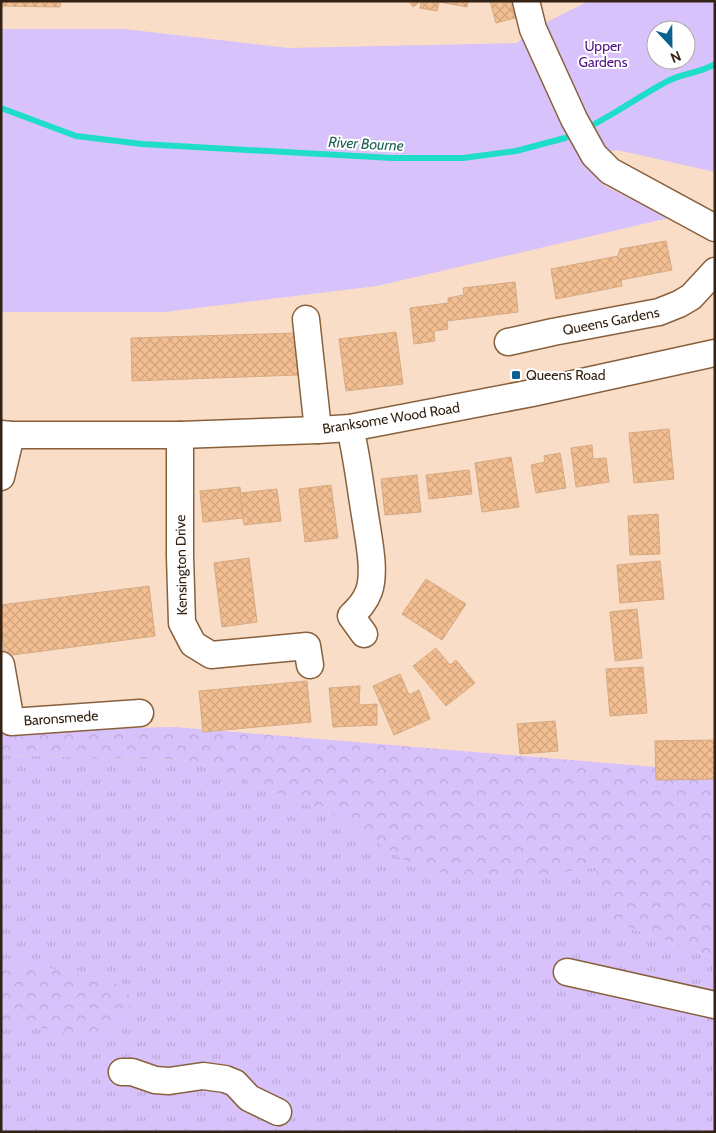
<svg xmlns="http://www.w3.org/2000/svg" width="716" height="1133" font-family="Cabin,sans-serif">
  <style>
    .grass { fill: url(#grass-tufts) }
    .forest { fill: url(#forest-crowns) }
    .green { fill: #d8c2fb; fill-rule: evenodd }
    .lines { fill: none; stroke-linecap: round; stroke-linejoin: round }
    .stream { stroke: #1fddc8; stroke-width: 6 }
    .building { fill: url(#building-cross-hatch); stroke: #d6aa83 }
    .minor-casing { stroke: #89603c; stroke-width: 29 }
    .minor { stroke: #fff; stroke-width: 26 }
    .poi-dot { fill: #0b6091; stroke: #fff; stroke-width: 2 }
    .labels { text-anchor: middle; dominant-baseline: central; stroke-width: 4; stroke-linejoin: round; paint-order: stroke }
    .park-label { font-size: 14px; fill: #4f1082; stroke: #fff }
    .street-label { font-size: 14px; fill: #342314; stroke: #fff }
    .poi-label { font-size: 14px; fill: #342314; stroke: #fff; text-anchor: start }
    .water-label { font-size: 15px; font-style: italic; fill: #21645b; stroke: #fff }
  </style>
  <defs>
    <pattern id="grass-tufts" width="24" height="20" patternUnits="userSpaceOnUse" patternTransform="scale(1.25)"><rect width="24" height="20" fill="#d8c2fb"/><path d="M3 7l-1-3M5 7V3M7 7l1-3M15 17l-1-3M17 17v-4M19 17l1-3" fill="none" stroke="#baa6d6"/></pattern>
    <pattern id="forest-crowns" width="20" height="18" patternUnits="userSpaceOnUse" patternTransform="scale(1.25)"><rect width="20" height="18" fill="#d8c2fb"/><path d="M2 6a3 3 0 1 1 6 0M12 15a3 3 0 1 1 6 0" fill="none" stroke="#baa6d6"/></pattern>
    <pattern id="building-cross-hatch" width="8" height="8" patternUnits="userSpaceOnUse" patternTransform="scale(1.25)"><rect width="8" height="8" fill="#f3bf92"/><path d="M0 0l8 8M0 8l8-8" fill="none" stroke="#d1a47d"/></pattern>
  </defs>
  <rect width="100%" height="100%" fill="#f9ddc6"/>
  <path class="grass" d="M1,755L185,760L329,812L414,866L510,879L596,867L614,922L715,958V1132H1Z"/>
  <g class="forest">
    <path d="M175,727L715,772V958L614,922L595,868L510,879H470L414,866L329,812L185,760L1,755V731Z"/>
    <path d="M24,963L113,981L129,993L130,1015L118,1026L96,1040L6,1020L1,1024V966Z"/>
  </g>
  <path class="green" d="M589,1H715V172L617,150L595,155L605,186L669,218L377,286L165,312H1V29H124L289,48L517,43L533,29ZM656,30H686V60H656Z"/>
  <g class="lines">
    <g class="stream">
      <path d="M1,108L76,136L142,144L392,158H463L516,151L565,138L576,133"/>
      <path d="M585,129C614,115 639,96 668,81C683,73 700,73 715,64"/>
    </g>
  </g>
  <g class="building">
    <path d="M1,1H61L60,7L1,6Z"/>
    <path d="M409,1H421L413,7Z"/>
    <path d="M421,1H468L467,7L439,2L437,11L420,8Z"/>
    <path d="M490,1H510L515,18L496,23Z"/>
    <path d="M666,241L672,270L621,280L622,286L556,299L551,269L618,256L620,249Z"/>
    <path d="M515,282L518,312L447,321L448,329L434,331L435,341L414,344L410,308L448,303V298L464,295L463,288Z"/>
    <path d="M396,332L403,384L346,391L339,339Z"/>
    <path d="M297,333L298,375L132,381L131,338Z"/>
    <path d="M669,429L674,479L634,483L629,433Z"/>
    <path d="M592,445L593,459L606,458L609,482L576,487L571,448Z"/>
    <path d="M560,453L566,488L536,493L531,465L545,462L544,456Z"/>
    <path d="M511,457L519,507L482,512L475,463Z"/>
    <path d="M469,470L472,494L429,499L426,475Z"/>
    <path d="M417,475L421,512L385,515L381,479Z"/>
    <path d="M331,485L338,538L305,542L299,489Z"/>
    <path d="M240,487L243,518L203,522L200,491Z"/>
    <path d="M277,489L281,521L244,525L240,493Z"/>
    <path d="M658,514L660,554L630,555L628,516Z"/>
    <path d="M249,558L257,622L222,627L214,563Z"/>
    <path d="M660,561L664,599L620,603L617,565Z"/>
    <path d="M426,579L466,604L442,640L402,614Z"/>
    <path d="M149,586L155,636L5,656L1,628V605Z"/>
    <path d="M637,609L642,658L615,661L610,612Z"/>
    <path d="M436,648L450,665L456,660L475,683L446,706L413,666Z"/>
    <path d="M643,667L647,713L610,716L606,669Z"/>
    <path d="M400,674L409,695L419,690L430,719L394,735L373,686Z"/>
    <path d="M307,681L311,722L203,732L199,691Z"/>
    <path d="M360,686L359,705L377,704V725L333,727L329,688Z"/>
    <path d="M555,721L558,751L520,754L517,724Z"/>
    <path d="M715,740V779L656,780L655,741Z"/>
  </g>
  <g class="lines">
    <g class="minor-casing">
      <g id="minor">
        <path d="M526,1L533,29L574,119L594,155L610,171L715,228"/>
        <path d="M306,319L318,430"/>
        <path d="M508,342L553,332L659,312L679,304L691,297L715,271"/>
        <path d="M350,428C357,456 360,485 365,515C368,536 376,571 369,591C365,602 359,608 351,616L364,634"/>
        <path d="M1,434L11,435H180L318,430L350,428L532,393L715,353"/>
        <path d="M180,435V556L182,623L193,644L211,655L307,646L310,665"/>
        <path d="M1,477L11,435"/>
        <path d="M1,665L11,722L140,713"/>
        <path d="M567,972L715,1005"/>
        <path d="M122,1072H132L155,1080L169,1081L203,1076L225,1079L235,1083L249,1098L278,1112"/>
      </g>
    </g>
    <use href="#minor" class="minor"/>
  </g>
  <rect class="poi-dot" x="511" y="370" width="10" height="10" rx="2.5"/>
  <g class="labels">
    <g class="park-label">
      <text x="603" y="46">Upper<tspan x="603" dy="16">Gardens</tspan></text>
    </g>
    <g class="street-label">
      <text transform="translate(611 321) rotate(-11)">Queens Gardens</text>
      <text transform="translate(391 418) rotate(-9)">Branksome Wood Road</text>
      <text transform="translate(181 565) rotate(-91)">Kensington Drive</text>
      <text transform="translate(61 718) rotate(-4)">Baronsmede</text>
    </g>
    <g class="poi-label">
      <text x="526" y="375">Queens Road</text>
    </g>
    <g class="water-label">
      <text transform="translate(366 144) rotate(3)">River Bourne</text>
    </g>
  </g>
  <rect width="716" height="1133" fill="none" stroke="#342314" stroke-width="5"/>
  <g transform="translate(671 45) rotate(158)"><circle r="24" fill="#ffffff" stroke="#aea7a1"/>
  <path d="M0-4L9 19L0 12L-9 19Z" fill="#0b6091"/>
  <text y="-8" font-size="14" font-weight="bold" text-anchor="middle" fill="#342314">N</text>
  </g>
</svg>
